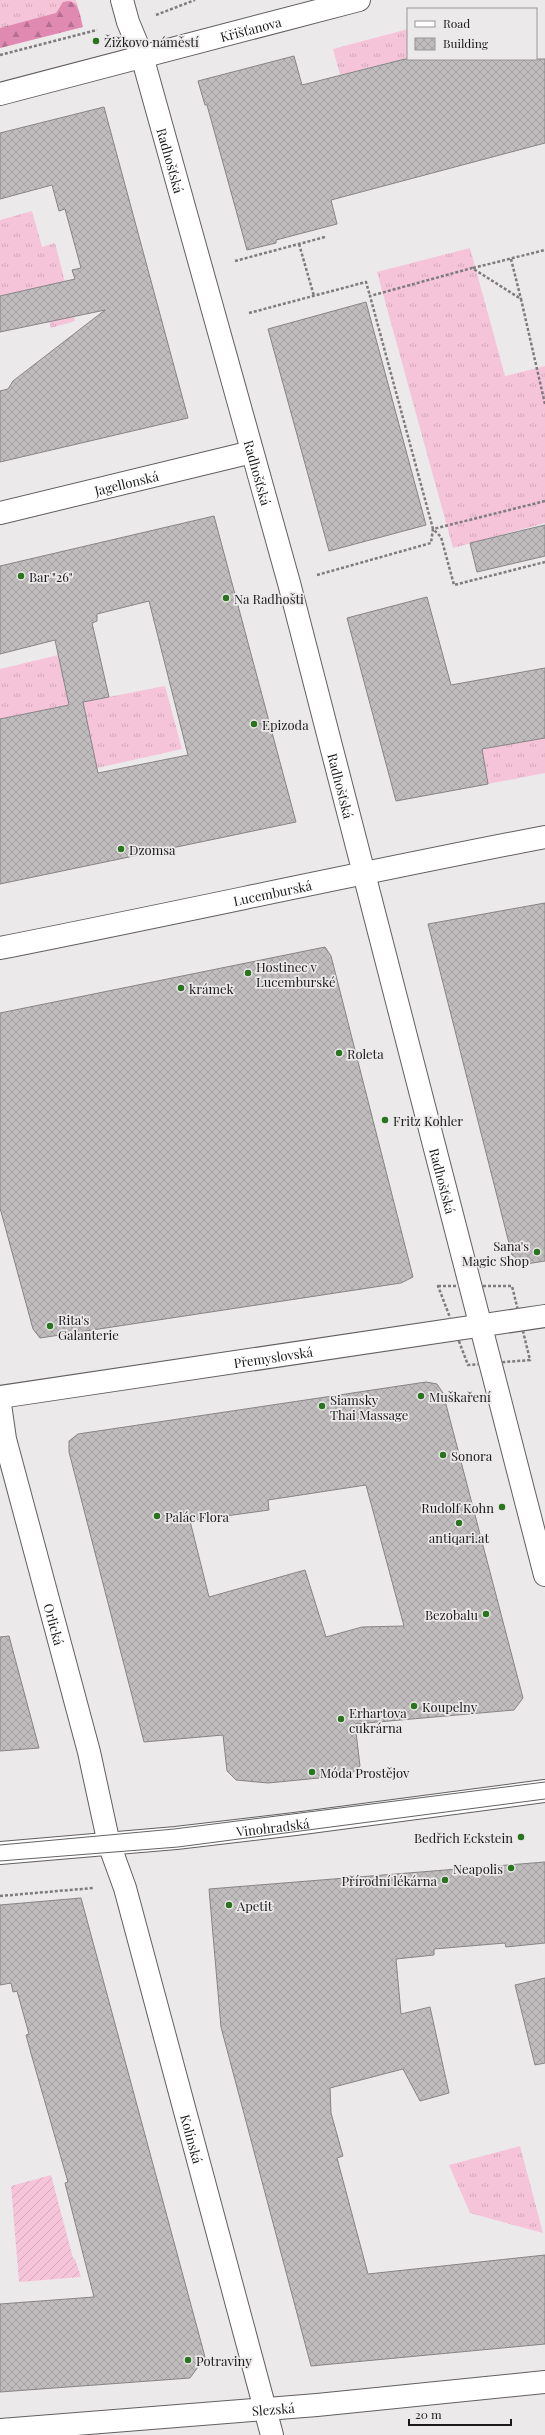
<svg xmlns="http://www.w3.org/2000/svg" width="545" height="2435" font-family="'Playfair Display',serif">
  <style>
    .grass { fill: url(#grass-tufts) }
    .forest { fill: url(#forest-firs) }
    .garden { fill: url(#garden-furrows) }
    .building { fill: url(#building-cross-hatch); stroke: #878485; fill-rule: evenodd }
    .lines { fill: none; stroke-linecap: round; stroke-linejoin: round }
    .minor-casing { stroke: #625f60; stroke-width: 24 }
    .major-casing { stroke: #625f60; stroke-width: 24 }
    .path { stroke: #7e7c7c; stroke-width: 2.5; stroke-dasharray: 3 2; stroke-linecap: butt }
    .minor { stroke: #fff; stroke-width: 22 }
    .major { stroke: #fff; stroke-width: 22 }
    .tram { stroke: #636262; stroke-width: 1 }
    .poi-dot { fill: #28751d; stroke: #ece9ea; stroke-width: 1.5 }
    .labels { text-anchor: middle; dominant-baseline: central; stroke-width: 3.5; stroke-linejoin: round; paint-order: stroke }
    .street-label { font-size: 13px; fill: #1a1919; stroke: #ece9ea }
    .poi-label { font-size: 13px; fill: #1a1919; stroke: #ece9ea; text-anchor: start }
  </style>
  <defs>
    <pattern id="grass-tufts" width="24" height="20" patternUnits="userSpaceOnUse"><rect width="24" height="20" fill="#f5c4d9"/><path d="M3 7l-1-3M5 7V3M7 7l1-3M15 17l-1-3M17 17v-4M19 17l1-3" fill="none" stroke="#d1a8ba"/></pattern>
    <pattern id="forest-firs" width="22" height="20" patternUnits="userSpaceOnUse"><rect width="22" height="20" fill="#e08ab1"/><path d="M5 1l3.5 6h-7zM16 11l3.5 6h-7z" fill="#b5708f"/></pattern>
    <pattern id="garden-furrows" width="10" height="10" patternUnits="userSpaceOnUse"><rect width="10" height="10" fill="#f5c4d9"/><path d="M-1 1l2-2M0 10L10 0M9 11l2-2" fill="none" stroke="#d1a8ba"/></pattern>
    <pattern id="building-cross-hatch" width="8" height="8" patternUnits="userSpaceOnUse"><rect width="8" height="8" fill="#c0bcbe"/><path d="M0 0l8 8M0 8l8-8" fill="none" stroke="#a4a1a3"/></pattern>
  </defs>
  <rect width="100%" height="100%" fill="#ece9ea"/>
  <g class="grass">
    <path d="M0,0H76L83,27L0,48Z"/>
    <path d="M408,29V58L340,75L333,49Z"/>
    <path d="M32,211L42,247L55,243L75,321L51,328L39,287L0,296V220Z"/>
    <path d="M470,248L505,376L545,366V523L453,548L377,272Z"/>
    <path d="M58,655L69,705L0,719V669Z"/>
    <path d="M165,686L182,749L97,768L83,702Z"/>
    <path d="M545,738V773L488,784L482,749Z"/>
    <path d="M520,2146L543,2233L470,2213L449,2165Z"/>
  </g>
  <path class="forest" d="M68,1C80,2 80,17 83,27L0,48V28L56,13L63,2Z"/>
  <path class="garden" d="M51,2175L73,2258L75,2259L81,2277L19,2282L11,2186Z"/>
  <g class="building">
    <path d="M294,56L302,85L405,59H545V143L331,200L337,224L276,240V243L247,250L207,105H205L198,81Z"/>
    <path d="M104,107L188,418L0,462V391L8,389L13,381L105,310L0,332V296L75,279L72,270L81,268L65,209L59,211L52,185L0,199V133Z"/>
    <path d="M366,302L426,525L329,551L268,329Z"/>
    <path d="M214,516L296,822L0,884V719L69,705L55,640L0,654V566ZM149,601L188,755L98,773L83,702L109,697L92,623L97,621V614Z"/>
    <path d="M545,525V556L477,572L470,543Z"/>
    <path d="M427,597L451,685L545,668V738L482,749L488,784L396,801L347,618Z"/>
    <path d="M545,903V1261L526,1264L512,1255L428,924Z"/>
    <path d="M325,947L331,956L413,1277L401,1283L40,1338L33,1329L0,1208V1013Z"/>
    <path d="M426,1382L437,1384L443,1393L523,1698L514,1710L355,1724L360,1766L350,1775L268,1783L236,1780L227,1771L223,1735L144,1742L69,1452V1441L78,1434ZM366,1485L404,1626L362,1627L326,1637L305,1570L209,1597L190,1521L269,1510L268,1500Z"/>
    <path d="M9,1636L39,1748L0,1751V1637Z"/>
    <path d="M545,1862V1943L506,1947L505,1943L434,1949V1955L396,1959L401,2014L430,2007L449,2093L420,2101L403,2069L330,2088L331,2113L343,2156L337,2158L368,2274L545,2255V2344L311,2366L221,2027L209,1889Z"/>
    <path d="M81,1898L205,2357L190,2378L0,2392V2304L94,2297L65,2183L68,2182L32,2057L26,2035L29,2034L17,1991L13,1992L11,1983L0,1985V1905Z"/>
    <path d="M545,1978V2063L535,2065L515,1985Z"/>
  </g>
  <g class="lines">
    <g class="minor-casing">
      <g id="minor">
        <path id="s1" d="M122,0L128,22L142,56L289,583L545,1575"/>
        <path id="s2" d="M0,94L359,0"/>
        <path id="s3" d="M0,513L252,452"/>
        <path id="s4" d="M0,948C182,912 363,872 545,837"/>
        <path id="s5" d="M0,1397L545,1316"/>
        <path id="s6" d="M0,1404L5,1439L89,1752L109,1844L125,1888L272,2435"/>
        <path id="s7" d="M0,2430L317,2405L545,2382"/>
      </g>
    </g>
    <g class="major-casing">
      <g id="major">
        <path id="s8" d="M0,1853L176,1838L295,1824L545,1791"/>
      </g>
    </g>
    <g class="path">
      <path d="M156,15L195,0"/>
      <path d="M0,55L97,30"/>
      <path d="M299,244L314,296"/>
      <path d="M511,259L521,299"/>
      <path d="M235,261L325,237"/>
      <path d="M473,268L545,250"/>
      <path d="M249,313L366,282L370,296"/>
      <path d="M545,404L521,299L472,268L370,296L433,529L441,537L454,585L545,562"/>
      <path d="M317,575L431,543L433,529L545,501"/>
      <path d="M438,1286H512L530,1360L468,1365Z"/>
      <path d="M0,1896L93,1888"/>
    </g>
    <use href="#minor" class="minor"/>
    <use href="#major" class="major"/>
    <g class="tram">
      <path d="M0,1845L174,1829L545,1782"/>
      <path d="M0,1861L178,1847L545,1799"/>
    </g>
  </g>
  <g class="poi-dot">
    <circle cx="96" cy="41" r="4"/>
    <circle cx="21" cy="576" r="4"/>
    <circle cx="226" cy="598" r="4"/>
    <circle cx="254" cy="724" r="4"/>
    <circle cx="121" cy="849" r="4"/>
    <circle cx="248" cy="973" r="4"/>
    <circle cx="181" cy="988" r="4"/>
    <circle cx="339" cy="1053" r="4"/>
    <circle cx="385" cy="1120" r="4"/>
    <circle cx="537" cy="1252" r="4"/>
    <circle cx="50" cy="1326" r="4"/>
    <circle cx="421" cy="1396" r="4"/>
    <circle cx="322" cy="1406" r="4"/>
    <circle cx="443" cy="1455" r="4"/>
    <circle cx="502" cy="1507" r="4"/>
    <circle cx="157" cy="1516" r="4"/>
    <circle cx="459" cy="1523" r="4"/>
    <circle cx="486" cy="1614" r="4"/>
    <circle cx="414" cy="1706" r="4"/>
    <circle cx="341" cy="1719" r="4"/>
    <circle cx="312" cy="1772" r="4"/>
    <circle cx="521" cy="1837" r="4"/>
    <circle cx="511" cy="1868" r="4"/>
    <circle cx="445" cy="1880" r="4"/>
    <circle cx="229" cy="1905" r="4"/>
    <circle cx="188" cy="2360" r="4"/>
  </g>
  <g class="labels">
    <g class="street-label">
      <text stroke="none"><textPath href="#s2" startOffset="259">Křišťanova</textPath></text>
      <text stroke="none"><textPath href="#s1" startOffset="168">Radhošťská</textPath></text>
      <text stroke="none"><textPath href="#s1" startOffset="492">Radhošťská</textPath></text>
      <text stroke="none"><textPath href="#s3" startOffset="130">Jagellonská</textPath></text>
      <text stroke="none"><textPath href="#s1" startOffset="816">Radhošťská</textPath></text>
      <text stroke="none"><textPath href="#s4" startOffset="278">Lucemburská</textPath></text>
      <text stroke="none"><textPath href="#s1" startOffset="1224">Radhošťská</textPath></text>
      <text stroke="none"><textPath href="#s5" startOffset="276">Přemyslovská</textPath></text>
      <text stroke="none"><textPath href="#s6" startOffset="227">Orlická</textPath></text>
      <text stroke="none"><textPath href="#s8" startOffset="274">Vinohradská</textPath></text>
      <text stroke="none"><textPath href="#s6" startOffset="760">Kolínská</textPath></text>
      <text stroke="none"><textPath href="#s7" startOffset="274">Slezská</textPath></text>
    </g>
    <g class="poi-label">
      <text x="104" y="41">Žižkovo náměstí</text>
      <text x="29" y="576">Bar "26"</text>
      <text x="234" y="598">Na Radhošti</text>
      <text x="262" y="724">Epizoda</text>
      <text x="129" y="849">Dzomsa</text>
      <text x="256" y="966">Hostinec v<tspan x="256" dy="15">Lucemburské</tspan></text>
      <text x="189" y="988">krámek</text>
      <text x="347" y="1053">Roleta</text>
      <text x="393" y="1120">Fritz Kohler</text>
      <text x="529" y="1245" text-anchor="end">Sana's<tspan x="529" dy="15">Magic Shop</tspan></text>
      <text x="58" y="1319">Rita's<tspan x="58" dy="15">Galanterie</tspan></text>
      <text x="429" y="1396">Muškaření</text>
      <text x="330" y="1399">Siamsky<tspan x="330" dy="15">Thai Massage</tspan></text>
      <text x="451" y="1455">Sonora</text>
      <text x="494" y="1507" text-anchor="end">Rudolf Kohn</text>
      <text x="165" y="1516">Palác Flora</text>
      <text x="459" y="1537" text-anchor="middle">antiqari.at</text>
      <text x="478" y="1614" text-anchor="end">Bezobalu</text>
      <text x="422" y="1706">Koupelny</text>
      <text x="349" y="1712">Erhartova<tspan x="349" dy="15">cukrárna</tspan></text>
      <text x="320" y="1772">Móda Prostějov</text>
      <text x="513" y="1837" text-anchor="end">Bedřich Eckstein</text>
      <text x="503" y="1868" text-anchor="end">Neapolis</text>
      <text x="437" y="1880" text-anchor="end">Přírodní lékárna</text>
      <text x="237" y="1905">Apetit</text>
      <text x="196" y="2360">Potraviny</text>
    </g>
  </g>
  <rect x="407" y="8" width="130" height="52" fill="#ece9ea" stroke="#989696"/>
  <rect x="415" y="21" width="20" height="6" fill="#ffffff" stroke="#989696"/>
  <text x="443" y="28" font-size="12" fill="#1a1919">Road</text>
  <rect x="415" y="38" width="20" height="12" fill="url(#building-cross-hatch)" stroke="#989696"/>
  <text x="443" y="48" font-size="12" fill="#1a1919">Building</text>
  <path d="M409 2419v6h102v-6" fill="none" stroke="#1a1919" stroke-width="2"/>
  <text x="415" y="2419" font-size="12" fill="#1a1919" stroke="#ece9ea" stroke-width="3" paint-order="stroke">20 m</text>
</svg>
